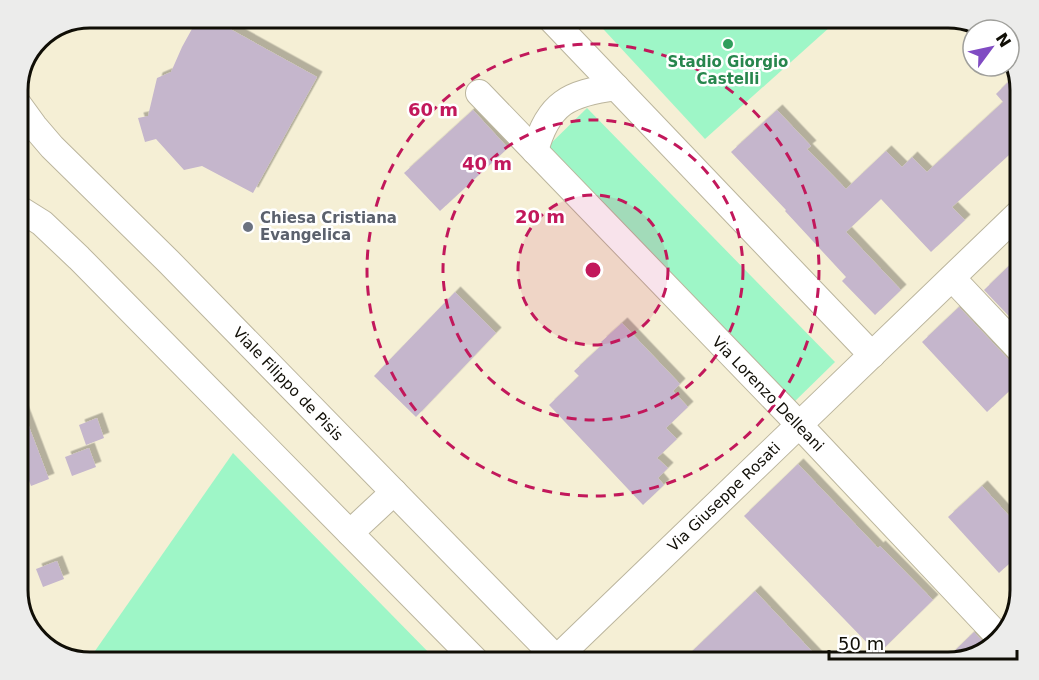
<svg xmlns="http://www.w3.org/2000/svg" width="1039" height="680" font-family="'DejaVu Sans',sans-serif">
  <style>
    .green { fill: #9ef6c7 }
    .building { fill: #c5b6cc; filter: url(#shadow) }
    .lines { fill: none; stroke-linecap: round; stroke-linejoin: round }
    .minor-casing { stroke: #bbb59d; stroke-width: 28 }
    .minor { stroke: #fff; stroke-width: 26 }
    .ring { fill: none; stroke: #c2185b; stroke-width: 3; stroke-dasharray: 10 8 }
    .leisure-dot { fill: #2e9e5b; stroke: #fff; stroke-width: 2 }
    .worship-dot { fill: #6b7280; stroke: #fff; stroke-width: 2 }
    .labels { text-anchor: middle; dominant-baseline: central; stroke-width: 5; stroke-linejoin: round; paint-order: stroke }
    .leisure-label { font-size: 15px; font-weight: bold; fill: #27864d; stroke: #fff }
    .worship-label { font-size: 15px; font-weight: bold; fill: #5b616d; stroke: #fff; text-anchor: start }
    .street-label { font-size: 15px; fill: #100e06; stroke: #fff }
    .rim { fill: none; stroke: #100e06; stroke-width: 3 }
    .centre { fill: #c2185b; stroke: #fff; stroke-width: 3 }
    .ring-label { font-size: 18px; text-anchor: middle; font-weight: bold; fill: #c2185b; stroke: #fff; stroke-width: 5; stroke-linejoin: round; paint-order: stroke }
  </style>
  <defs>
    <filter id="shadow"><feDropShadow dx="5.5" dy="-5.5" stdDeviation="0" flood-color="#0004"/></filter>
  </defs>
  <rect width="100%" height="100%" fill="#f5efd5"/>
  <g class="green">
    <path d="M593,18H840L705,139Z"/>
    <path d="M587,108L835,362L790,406L542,152Z"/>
    <path d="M233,453L438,662L88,661Z"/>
  </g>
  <g class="building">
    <path d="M198,18H210L317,77L253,193L202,166L184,170L156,139L145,142L138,118L148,116L157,78L171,72L182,47Z"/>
    <path d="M1017,73L1021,86V144L952,207L965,220L931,252L881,199L846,232L901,290L875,315L842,281L846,277L785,211L786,210L731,152L777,110L811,146L807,149L846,189L886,151L902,167L912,157L927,172L1003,102L996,94Z"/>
    <path d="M473,110L508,148L440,211L404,173Z"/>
    <path d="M1021,254V329L984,290Z"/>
    <path d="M455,292L496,333L416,417L374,376Z"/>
    <path d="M959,307L1010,361L1016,365L1021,366V380L987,412L922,342Z"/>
    <path d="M622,323L680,384L673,391L688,407L666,428L677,439L657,458L668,468L658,478L664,485L643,505L549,405L579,376L574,371L603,344L601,342Z"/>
    <path d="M18,403H20L49,479L31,486L18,451Z"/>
    <path d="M97,418L104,438L86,445L79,425Z"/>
    <path d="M89,448L96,467L72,476L65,457Z"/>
    <path d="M798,464L878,548L880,546L933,600L878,654L744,516Z"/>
    <path d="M982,486L1021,529V553L999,573L948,517Z"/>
    <path d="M57,561L64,579L43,587L36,569Z"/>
    <path d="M755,591L822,662H681Z"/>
    <path d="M974,632L989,648L984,652L949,662H943Z"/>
  </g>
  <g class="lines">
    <g class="minor-casing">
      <g id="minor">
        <path d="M550,18L872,355"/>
        <path d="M479,93L787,412L1000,638"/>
        <path d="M18,104L34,126L52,147L169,262L560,662"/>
        <path d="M535,151C548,103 569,93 616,87"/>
        <path d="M18,208L42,223L79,258L477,662"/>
        <path d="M952,278L1021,351"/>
        <path d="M350,533L394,492"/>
        <path d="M553,662L1021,211"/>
      </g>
    </g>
    <use href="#minor" class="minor"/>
  </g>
  <circle cx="593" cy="270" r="75" fill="#c2185b" fill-opacity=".12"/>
  <g class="ring">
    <circle cx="593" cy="270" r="75"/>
    <circle cx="593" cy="270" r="150"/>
    <circle cx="593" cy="270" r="226"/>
  </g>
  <circle class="leisure-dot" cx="728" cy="44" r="6"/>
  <circle class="worship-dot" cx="248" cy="227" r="6"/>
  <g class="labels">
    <g class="leisure-label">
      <text x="728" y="62">Stadio Giorgio<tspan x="728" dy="17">Castelli</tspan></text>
    </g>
    <g class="worship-label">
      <text x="260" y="218">Chiesa Cristiana<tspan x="260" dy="17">Evangelica</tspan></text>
    </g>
    <g class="street-label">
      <text transform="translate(288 384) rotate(46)">Viale Filippo de Pisis</text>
      <text transform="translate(768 394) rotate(46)">Via Lorenzo Delleani</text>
      <text transform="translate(724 497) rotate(-44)">Via Giuseppe Rosati</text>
    </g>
  </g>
  <path d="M0 0H1039V680H0ZM90 28H948A62 62 0 0 1 1010 90V590A62 62 0 0 1 948 652H90A62 62 0 0 1 28 590V90A62 62 0 0 1 90 28Z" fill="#ececeb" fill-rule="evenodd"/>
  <path class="rim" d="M90 28H948A62 62 0 0 1 1010 90V590A62 62 0 0 1 948 652H90A62 62 0 0 1 28 590V90A62 62 0 0 1 90 28Z"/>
  <circle cx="593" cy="270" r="9" class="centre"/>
  <g class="ring-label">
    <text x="433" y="116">60 m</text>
    <text x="487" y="170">40 m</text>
    <text x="540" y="223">20 m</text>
  </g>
  <g transform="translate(991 48) rotate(57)"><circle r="28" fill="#ffffff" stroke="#9f9f9b" stroke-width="1.5"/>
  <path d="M0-4.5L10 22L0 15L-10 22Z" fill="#804bc3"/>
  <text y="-9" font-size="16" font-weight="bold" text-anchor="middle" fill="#100e06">N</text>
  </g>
  <path d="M829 650v9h188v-9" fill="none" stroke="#100e06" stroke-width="3"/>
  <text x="838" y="650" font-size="18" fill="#100e06" stroke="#ffffff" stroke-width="4.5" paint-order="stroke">50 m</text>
</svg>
